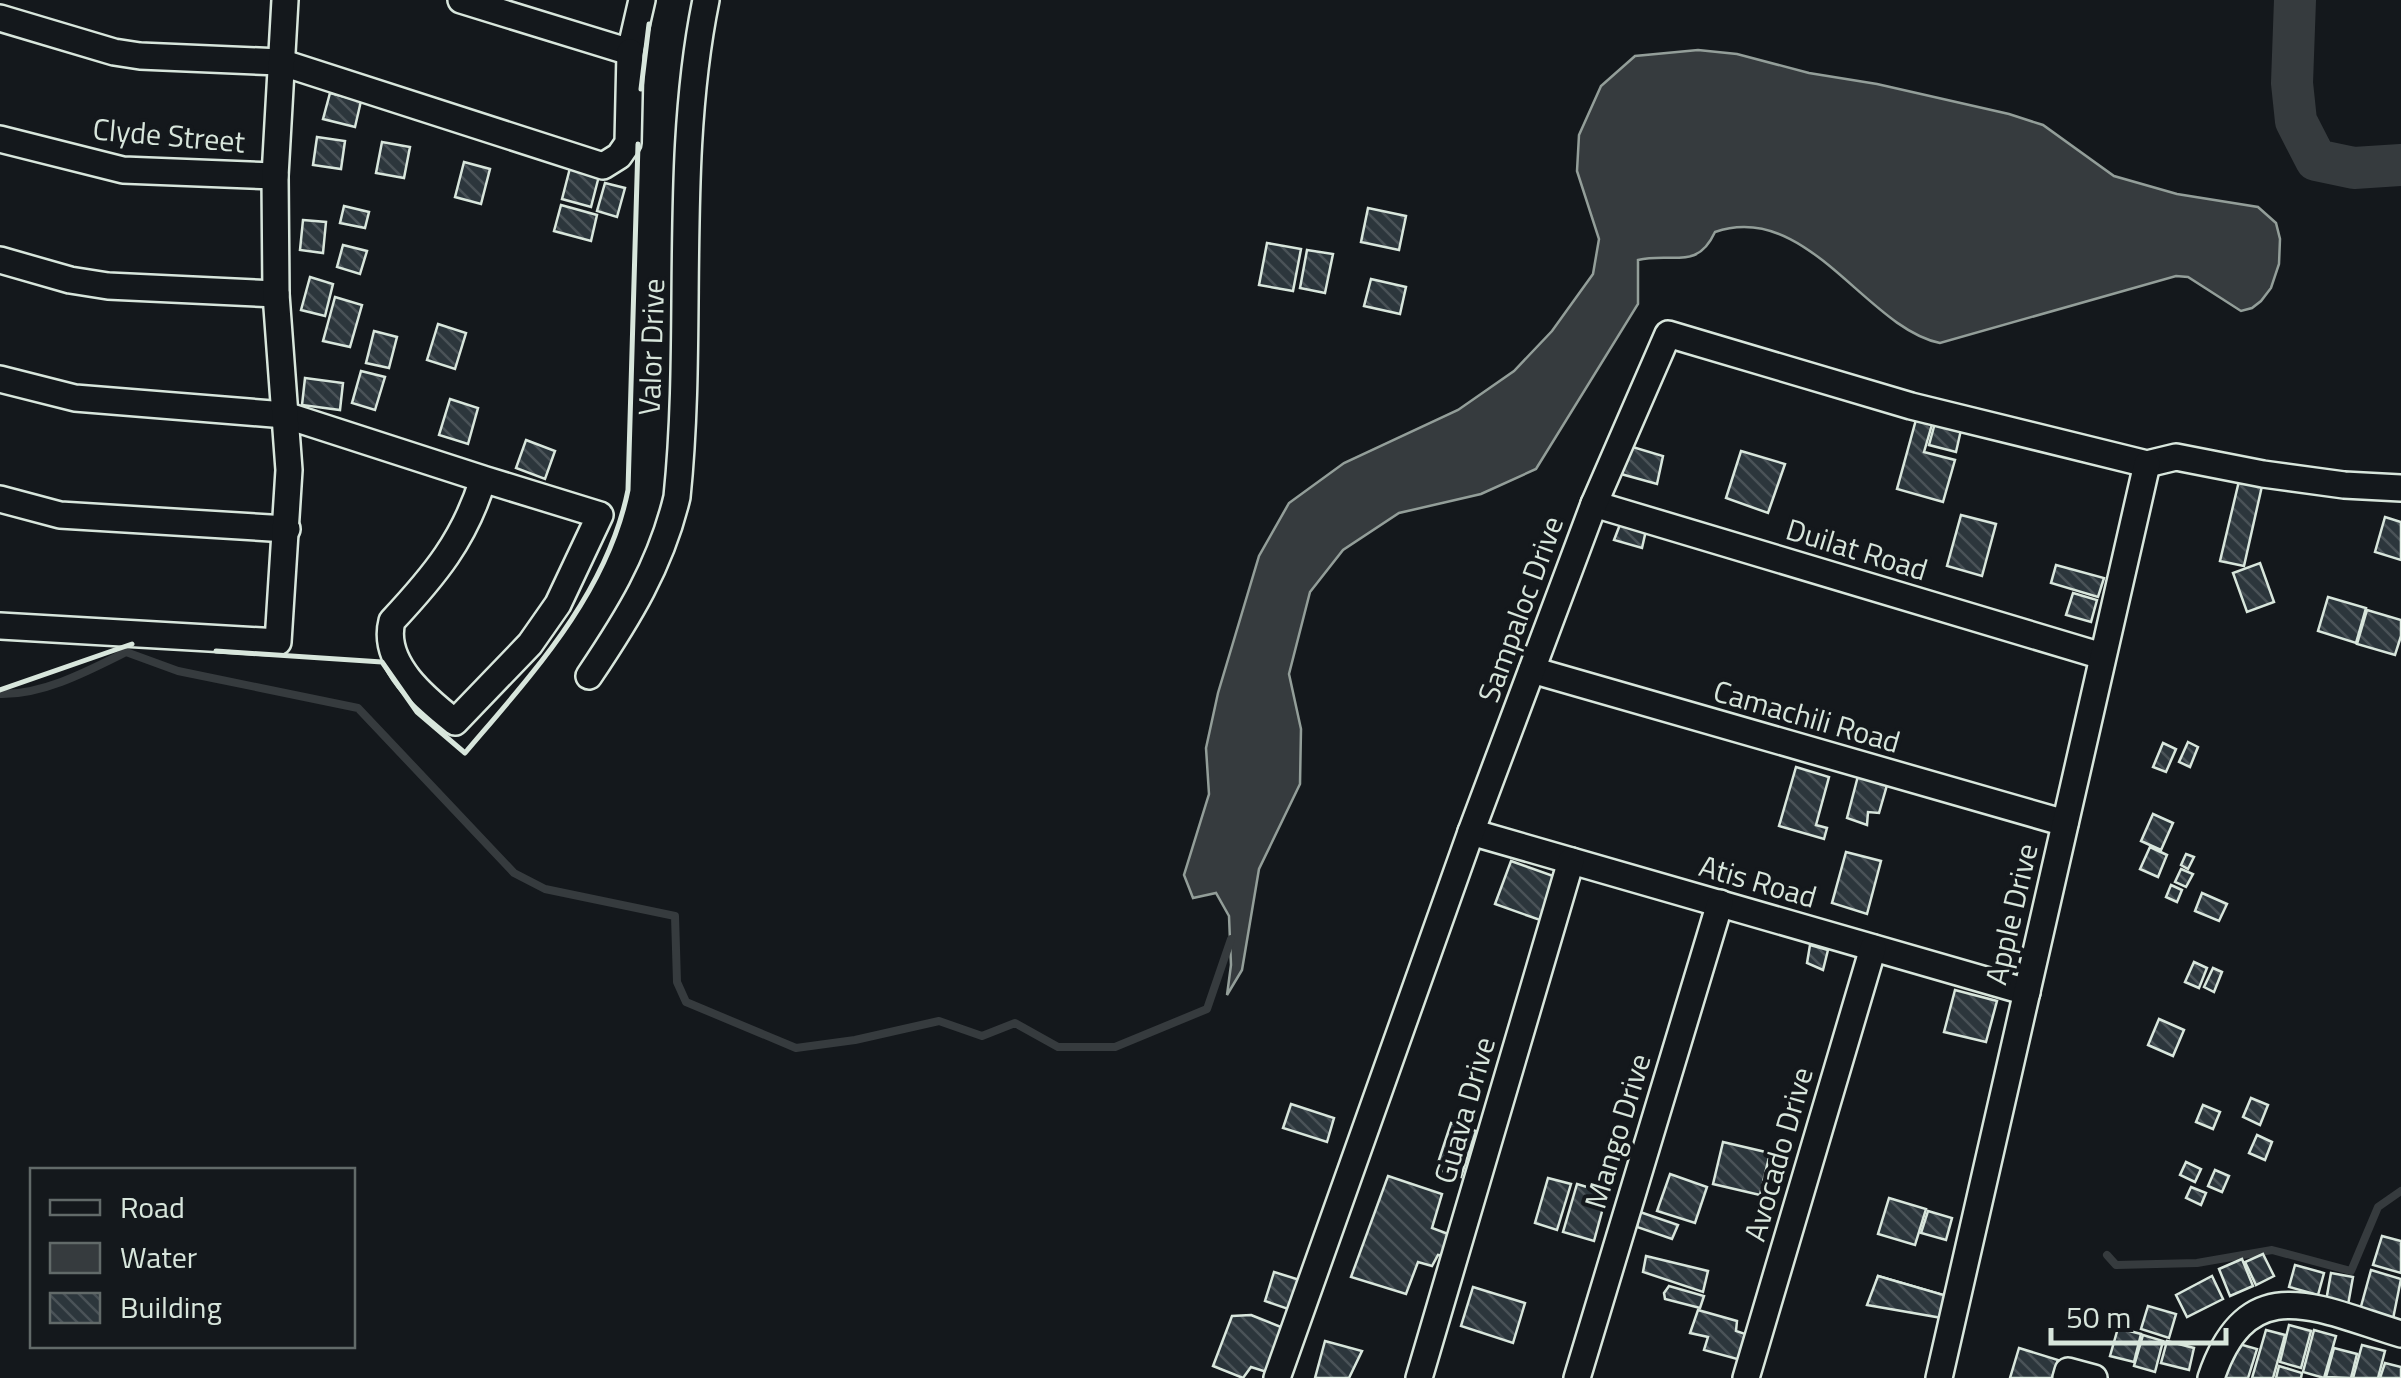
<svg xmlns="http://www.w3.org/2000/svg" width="2401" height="1378" font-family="'Titillium Web',sans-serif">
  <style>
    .water { fill: #363b3e; stroke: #939e99; stroke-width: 2.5 }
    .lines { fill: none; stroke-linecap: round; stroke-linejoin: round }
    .stream { stroke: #363b3e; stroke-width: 8 }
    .river { stroke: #363b3e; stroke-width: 42 }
    .building { fill: url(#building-back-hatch); stroke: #d8e6dc; stroke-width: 2.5 }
    .minor-casing { stroke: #d8e6dc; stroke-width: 30 }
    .minor { stroke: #14181c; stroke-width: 25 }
    .wall { stroke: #d8e6dc; stroke-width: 5 }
    .labels { text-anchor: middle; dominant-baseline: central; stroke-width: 8; stroke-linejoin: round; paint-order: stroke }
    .street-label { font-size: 30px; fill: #d8e6dc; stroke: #14181c }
  </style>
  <defs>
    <pattern id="building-back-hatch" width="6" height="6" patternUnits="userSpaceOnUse" patternTransform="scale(2.5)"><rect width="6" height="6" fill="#2c363c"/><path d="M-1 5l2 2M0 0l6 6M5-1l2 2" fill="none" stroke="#4a5358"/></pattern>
  </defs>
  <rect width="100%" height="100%" fill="#14181c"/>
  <path class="water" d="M1698,50L1737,54L1809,73L1877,84L2009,114L2043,125L2114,176L2177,194L2258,207L2276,223L2280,239L2279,264L2271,288L2261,301L2252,308L2241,311L2188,277L2176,276L1940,343C1866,328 1807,200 1715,232C1697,271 1673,252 1638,260V304L1536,469L1481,494L1399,513L1343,550L1310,592L1289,674L1301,729L1300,784L1259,869L1242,970L1227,995L1231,965L1229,916L1216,893L1193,898L1184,875L1209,794L1206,748L1218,693L1259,556L1289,503L1344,463L1458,410L1514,371L1552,331L1593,274L1599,239L1577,171L1579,135L1601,86L1635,56Z"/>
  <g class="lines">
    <g class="stream">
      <path d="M0,694C43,695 88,671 126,652L178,671L358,708L514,873L545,889L675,916L677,982L686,1002L796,1048L855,1040L939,1021L982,1036L1015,1023L1058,1047H1115L1207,1009L1231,939"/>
      <path d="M2107,1255L2116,1265L2197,1263L2272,1250L2351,1271L2378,1207L2401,1191"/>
    </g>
    <path class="river" d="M2295,0L2292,83L2296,121L2316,160L2354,168L2401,165"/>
  </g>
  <g class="building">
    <path d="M330,93L361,101L355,127L323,119Z"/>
    <path d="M317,137L345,141L341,169L313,165Z"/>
    <path d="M382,142L410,147L404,178L376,173Z"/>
    <path d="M464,162L490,169L481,204L455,197Z"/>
    <path d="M570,168L599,176L591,207L562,199Z"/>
    <path d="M605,183L625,188L617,217L597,211Z"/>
    <path d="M561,205L597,215L591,241L554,231Z"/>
    <path d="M344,206L369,212L365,228L340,223Z"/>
    <path d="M1368,208L1406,216L1399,250L1361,242Z"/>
    <path d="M303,220L326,222L323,253L300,250Z"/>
    <path d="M1267,243L1301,249L1293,291L1259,285Z"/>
    <path d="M343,245L367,251L360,274L337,267Z"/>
    <path d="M1307,250L1333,254L1325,293L1300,288Z"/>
    <path d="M310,277L333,284L325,316L301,310Z"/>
    <path d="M1371,279L1406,287L1400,314L1364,306Z"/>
    <path d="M335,297L362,305L350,347L323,341Z"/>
    <path d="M438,324L466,333L455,369L427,360Z"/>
    <path d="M374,331L397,337L389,368L366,363Z"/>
    <path d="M361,371L385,377L375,410L352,403Z"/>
    <path d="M305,378L343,383L340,410L302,405Z"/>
    <path d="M450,399L478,408L468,444L439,435Z"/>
    <path d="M1917,416L1933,421L1924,452L1955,460L1943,502L1897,489Z"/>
    <path d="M1935,423L1961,430L1956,452L1929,445Z"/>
    <path d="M526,440L555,451L545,479L516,468Z"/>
    <path d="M1626,445L1663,456L1657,484L1621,474Z"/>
    <path d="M1741,451L1785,464L1768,513L1726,498Z"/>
    <path d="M2239,481L2262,486L2244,566L2220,561Z"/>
    <path d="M1961,515L1996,524L1982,576L1947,566Z"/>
    <path d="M2385,517L2401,522V560L2375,552Z"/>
    <path d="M1621,522L1647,526L1642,548L1614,540Z"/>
    <path d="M2260,563L2274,602L2247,612L2233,573Z"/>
    <path d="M2056,565L2104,578L2098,597L2051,583Z"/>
    <path d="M2073,593L2097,600L2091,622L2066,615Z"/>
    <path d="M2328,597L2366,608L2356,643L2318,631Z"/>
    <path d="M2367,610L2401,620V636L2395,655L2357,644Z"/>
    <path d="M2188,742L2198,747L2190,767L2179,762Z"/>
    <path d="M2163,743L2176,749L2166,772L2153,767Z"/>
    <path d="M1796,767L1829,777L1816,825L1827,828L1824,839L1779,826Z"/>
    <path d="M1858,776L1887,785L1879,813L1868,812L1867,825L1847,818Z"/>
    <path d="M2153,814L2173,823L2161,850L2141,841Z"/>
    <path d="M2150,847L2167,855L2158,877L2140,869Z"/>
    <path d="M1846,852L1881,861L1867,914L1832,903Z"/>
    <path d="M2186,854L2194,857L2188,869L2181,865Z"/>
    <path d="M1511,861L1556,877L1540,920L1495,904Z"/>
    <path d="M2181,869L2193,874L2186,887L2175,882Z"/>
    <path d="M2171,885L2182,890L2177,902L2166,897Z"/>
    <path d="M2202,893L2227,904L2219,921L2195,911Z"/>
    <path d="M1810,945L1828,950L1823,970L1807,963Z"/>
    <path d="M2194,962L2207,968L2199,988L2185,982Z"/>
    <path d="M2213,968L2222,972L2214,992L2204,987Z"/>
    <path d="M1955,990L1997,1001L1986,1042L1944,1032Z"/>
    <path d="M2159,1019L2184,1030L2173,1056L2148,1045Z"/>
    <path d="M2251,1098L2268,1105L2260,1125L2243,1117Z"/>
    <path d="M1291,1104L1334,1118L1327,1142L1283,1128Z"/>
    <path d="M2203,1105L2220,1112L2213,1129L2196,1122Z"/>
    <path d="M1451,1123L1476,1131L1461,1177L1436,1169Z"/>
    <path d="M2257,1135L2272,1142L2265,1160L2249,1153Z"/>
    <path d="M1723,1142L1770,1153L1760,1195L1713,1184Z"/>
    <path d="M2186,1162L2201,1169L2195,1182L2180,1175Z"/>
    <path d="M2215,1170L2229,1176L2222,1192L2208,1186Z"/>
    <path d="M1670,1174L1707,1187L1695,1223L1657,1211Z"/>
    <path d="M1388,1176L1442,1194L1432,1228L1451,1235L1444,1256L1438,1255L1432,1266L1418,1262L1406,1294L1351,1277Z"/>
    <path d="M1548,1178L1571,1184L1557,1230L1535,1223Z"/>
    <path d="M1577,1184L1607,1193L1594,1241L1563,1232Z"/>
    <path d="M2191,1187L2206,1193L2201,1205L2186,1198Z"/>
    <path d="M1889,1198L1926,1209L1915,1245L1878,1234Z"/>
    <path d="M1928,1211L1952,1218L1946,1240L1921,1233Z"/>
    <path d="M1640,1212L1678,1225L1672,1239L1637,1227Z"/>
    <path d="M2382,1236L2401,1241V1273L2373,1265Z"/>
    <path d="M2263,1254L2274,1276L2256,1285L2245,1262Z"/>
    <path d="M1646,1256L1708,1271L1703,1292L1643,1272Z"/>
    <path d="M2242,1259L2253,1286L2230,1296L2219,1269Z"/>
    <path d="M2295,1265L2324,1273L2318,1295L2289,1287Z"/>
    <path d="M2371,1270L2401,1279L2393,1319L2360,1310Z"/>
    <path d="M1274,1272L1300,1280L1291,1310L1265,1301Z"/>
    <path d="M2331,1273L2353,1277L2348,1305L2326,1301Z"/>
    <path d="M1878,1276L1947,1296L1942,1318L1872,1298Z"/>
    <path d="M1878,1276L1947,1296L1942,1318L1867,1305Z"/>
    <path d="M2212,1276L2223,1299L2187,1317L2176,1295Z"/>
    <path d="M1669,1286L1704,1296L1700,1308L1665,1299L1664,1293Z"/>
    <path d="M1473,1287L1525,1303L1513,1343L1461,1326Z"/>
    <path d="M2148,1306L2176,1314L2169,1338L2141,1329Z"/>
    <path d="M1698,1310L1737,1321L1736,1331L1754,1337L1748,1362L1704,1350L1708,1337L1690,1333Z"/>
    <path d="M1251,1315L1286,1329L1273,1374L1251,1367L1243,1378L1213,1366L1232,1316Z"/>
    <path d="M2289,1325L2311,1331L2301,1368L2280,1362Z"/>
    <path d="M2118,1328L2141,1334L2134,1362L2110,1356Z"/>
    <path d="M2266,1330L2285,1335L2273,1378H2252Z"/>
    <path d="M2314,1330L2336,1336L2324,1378L2303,1372Z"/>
    <path d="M2143,1335L2163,1341L2155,1372L2134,1366Z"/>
    <path d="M1325,1341L1362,1351L1349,1378H1315Z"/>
    <path d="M2167,1341L2194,1348L2189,1370L2161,1363Z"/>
    <path d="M2232,1342L2257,1349L2248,1378H2221Z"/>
    <path d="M2362,1345L2385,1351L2378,1378H2353Z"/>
    <path d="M2019,1348L2058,1360L2052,1378H2010Z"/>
    <path d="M2334,1348L2357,1354L2351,1378L2326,1377Z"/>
    <path d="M2385,1363L2401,1367V1378H2380Z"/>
    <path d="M2279,1366L2302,1373L2301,1378H2276Z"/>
  </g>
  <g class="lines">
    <g class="minor-casing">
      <g id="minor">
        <path d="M461,0L630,52L642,0"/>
        <path d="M0,18L114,52L140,56L280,62L603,166L619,156L628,143L630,52"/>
        <path d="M0,139L123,170L275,176"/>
        <path d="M0,260L70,280L108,286L276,294"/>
        <path d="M0,379L75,398L285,415L483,479C465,539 434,576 392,621C381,663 426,699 455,722L530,644L558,604L600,515L483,479"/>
        <path d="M0,499L60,515L287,529"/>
        <path d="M1594,504L2102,656"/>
        <path d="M0,626L278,642L289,470L276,294L275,176L285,0"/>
        <path d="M1532,670L2065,823"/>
        <path d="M589,676C628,618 661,565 677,497C694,332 673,162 706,0"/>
        <path d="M1471,832L2027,992"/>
        <path d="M1277,1378L1471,832L1594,504L1668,334L1911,406L2147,464L2176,457L2263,474L2344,485L2401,488"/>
        <path d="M1419,1378L1571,861"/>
        <path d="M1577,1378L1720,903"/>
        <path d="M1746,1378L1873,948"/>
        <path d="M1939,1378L2147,464"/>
        <path d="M2066,1378L2068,1371L2094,1378"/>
        <path d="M2211,1378C2248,1268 2318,1309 2401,1334"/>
      </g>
    </g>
    <use href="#minor" class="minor"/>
    <g class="wall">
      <path d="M641,89L649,24"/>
      <path d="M216,651L382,662L417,712L465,753C532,674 607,594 628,490L638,144"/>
      <path d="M0,690L132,644"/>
    </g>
  </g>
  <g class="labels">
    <g class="street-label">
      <text transform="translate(169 135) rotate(5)">Clyde Street</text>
      <text transform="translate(651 347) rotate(-88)">Valor Drive</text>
      <text transform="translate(1857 549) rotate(17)">Duilat Road</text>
      <text transform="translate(1520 609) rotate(-70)">Sampaloc Drive</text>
      <text transform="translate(1807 716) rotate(16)">Camachili Road</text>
      <text transform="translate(1758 881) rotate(16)">Atis Road</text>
      <text transform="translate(2011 914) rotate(-77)">Apple Drive</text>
      <text transform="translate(1464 1110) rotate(-74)">Guava Drive</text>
      <text transform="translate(1617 1131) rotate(-73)">Mango Drive</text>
      <text transform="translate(1778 1154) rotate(-74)">Avocado Drive</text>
    </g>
  </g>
  <rect x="30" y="1168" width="325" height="180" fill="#14181c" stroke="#626a69" stroke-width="2.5"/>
  <rect x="50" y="1200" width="50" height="15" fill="#14181c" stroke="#626a69" stroke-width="2.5"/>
  <text x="120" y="1218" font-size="30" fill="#d8e6dc">Road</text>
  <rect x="50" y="1243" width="50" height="30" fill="#363b3e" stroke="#626a69" stroke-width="2.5"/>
  <text x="120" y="1268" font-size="30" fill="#d8e6dc">Water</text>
  <rect x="50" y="1293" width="50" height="30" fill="url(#building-back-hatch)" stroke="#626a69" stroke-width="2.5"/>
  <text x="120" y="1318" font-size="30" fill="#d8e6dc">Building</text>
  <path d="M2051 1328v15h175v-15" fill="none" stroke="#d8e6dc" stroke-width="5"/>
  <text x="2066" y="1328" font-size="30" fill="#d8e6dc" stroke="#14181c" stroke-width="8" paint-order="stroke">50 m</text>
</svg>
